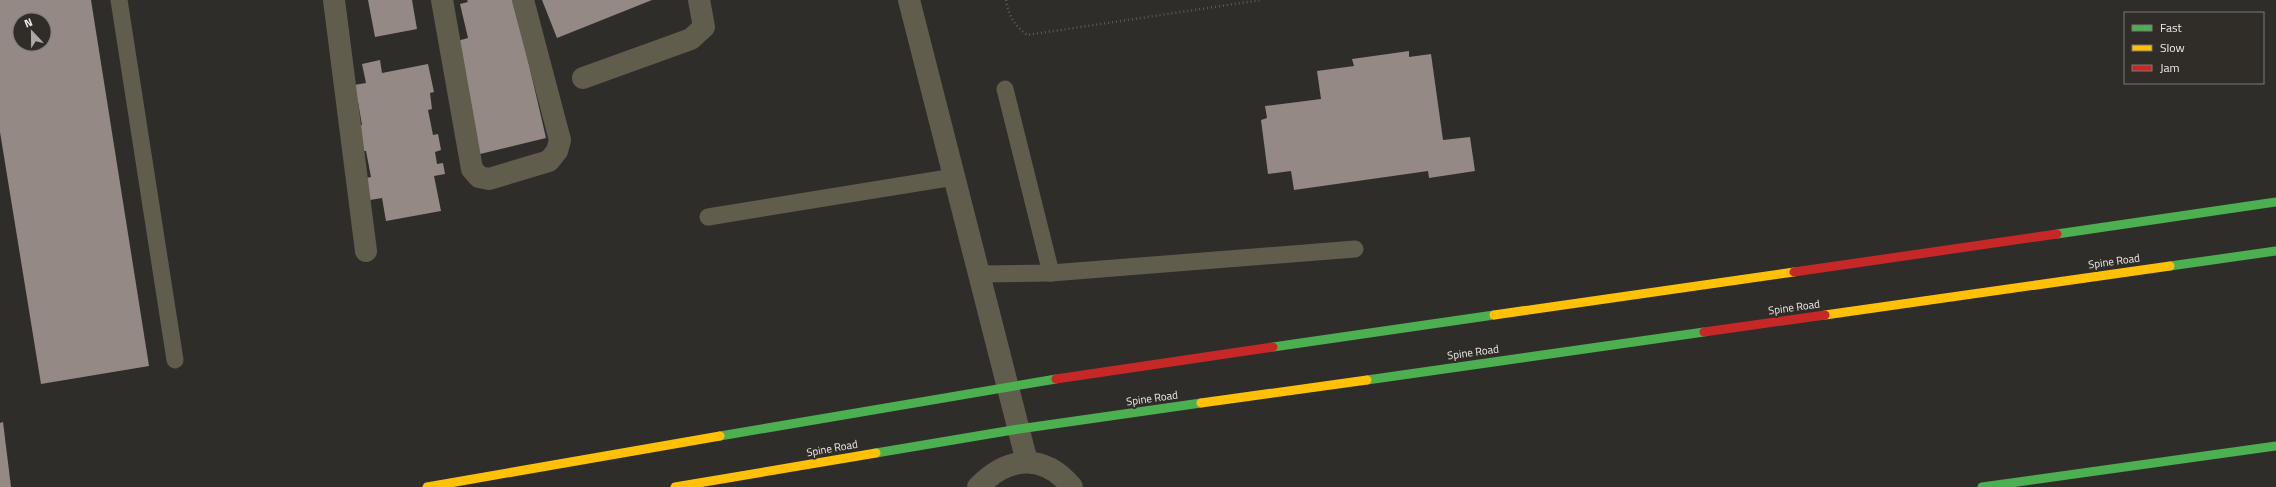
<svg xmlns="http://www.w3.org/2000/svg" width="2276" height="487" font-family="'Titillium Web',sans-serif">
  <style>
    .building { fill: #948984; fill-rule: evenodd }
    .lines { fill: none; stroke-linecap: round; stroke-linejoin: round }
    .path { stroke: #5e5c50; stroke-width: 2.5; stroke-dasharray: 1 3; stroke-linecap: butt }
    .lane { stroke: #605d4c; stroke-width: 17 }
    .street { stroke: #605d4c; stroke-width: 22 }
    .fast { stroke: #4caf50; stroke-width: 9 }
    .slow { stroke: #ffc107; stroke-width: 9 }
    .jam { stroke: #c62828; stroke-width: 9 }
    .labels { text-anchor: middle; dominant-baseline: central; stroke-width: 4; stroke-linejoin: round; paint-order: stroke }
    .street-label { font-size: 11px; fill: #eeecea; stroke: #302d29 }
  </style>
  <rect width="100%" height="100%" fill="#2f2d2a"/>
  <g class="building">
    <path d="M0,0H91L149,366L41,384L0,132ZM20,20H44V44H20Z"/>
    <path d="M368,0H412L417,29L375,37Z"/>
    <path d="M467,0H514L546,138L476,155L468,116L473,114L457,41L468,38L460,4L468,2Z"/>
    <path d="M542,0H652L557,38Z"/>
    <path d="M1409,51V57L1431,54L1443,140L1470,137L1475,171L1429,178L1428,171L1294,190L1291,171L1268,174L1261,120L1267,118L1265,106L1321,99L1317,71L1354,66L1352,59Z"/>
    <path d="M380,60L382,73L428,64L434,92L430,93L432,109L428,110L433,135L438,134L441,150L435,152L437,164L443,163L445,174L434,176L441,211L386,221L382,198L370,200L366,178L371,177L366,151H361L356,126L362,125L358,102L348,86L366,83L362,64Z"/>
    <path d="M3,422L11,487H0V423Z"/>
  </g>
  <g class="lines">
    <path class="path" d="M1006,0C1008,15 1015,26 1027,35L1261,0"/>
    <g class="lane">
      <path d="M119,0L175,360"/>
      <path d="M1005,89L1051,273"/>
      <path d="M708,217L954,177"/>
      <path d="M980,274L1051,273L1355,249"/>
    </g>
    <g class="street">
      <path d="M334,0L366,251"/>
      <path d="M442,0L472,169L479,177L489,179L549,161L557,151L560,140L523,0"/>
      <path d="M909,0L1027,462"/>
      <path d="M583,78L691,39L704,27L699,0"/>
      <path d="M978,487C1008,456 1043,453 1072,487"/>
    </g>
    <g class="fast">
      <path d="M2057,234L2276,202"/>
      <path d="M2170,266L2276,251"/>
      <path d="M1273,347L1494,315"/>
      <path d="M1367,380L1704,332"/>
      <path d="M720,436L1056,379"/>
      <path d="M876,453L1019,429L1201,403"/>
      <path d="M1982,487L2276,446"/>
    </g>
    <g class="slow">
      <path d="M1494,315L1794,272"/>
      <path d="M1825,315L2170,266"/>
      <path d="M1201,403L1367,380"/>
      <path d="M427,487L720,436"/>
      <path d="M675,487L876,453"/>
    </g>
    <g class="jam">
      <path d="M1794,272L2057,234"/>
      <path d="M1704,332L1825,315"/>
      <path d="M1056,379L1273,347"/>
    </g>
  </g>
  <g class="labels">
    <g class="street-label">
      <text transform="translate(2114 261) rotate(-8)">Spine Road</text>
      <text transform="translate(1794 307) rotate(-8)">Spine Road</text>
      <text transform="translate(1473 352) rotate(-8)">Spine Road</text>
      <text transform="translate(1152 398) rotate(-8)">Spine Road</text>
      <text transform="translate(832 448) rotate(-10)">Spine Road</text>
    </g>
  </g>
  <rect x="2124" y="12" width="140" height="72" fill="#302d29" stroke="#7c7976"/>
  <rect x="2132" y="25" width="20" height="6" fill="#4caf50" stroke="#7c7976"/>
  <text x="2160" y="32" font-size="12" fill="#eeecea">Fast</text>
  <rect x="2132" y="45" width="20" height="6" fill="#ffc107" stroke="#7c7976"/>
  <text x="2160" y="52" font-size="12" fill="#eeecea">Slow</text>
  <rect x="2132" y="65" width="20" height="6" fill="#c62828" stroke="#7c7976"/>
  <text x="2160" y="72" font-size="12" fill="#eeecea">Jam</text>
  <g transform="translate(32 32) rotate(338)"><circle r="19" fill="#302d29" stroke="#7c7976"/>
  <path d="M0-3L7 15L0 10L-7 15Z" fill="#aba9a7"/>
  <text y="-6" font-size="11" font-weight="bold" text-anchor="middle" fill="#eeecea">N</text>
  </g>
</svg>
